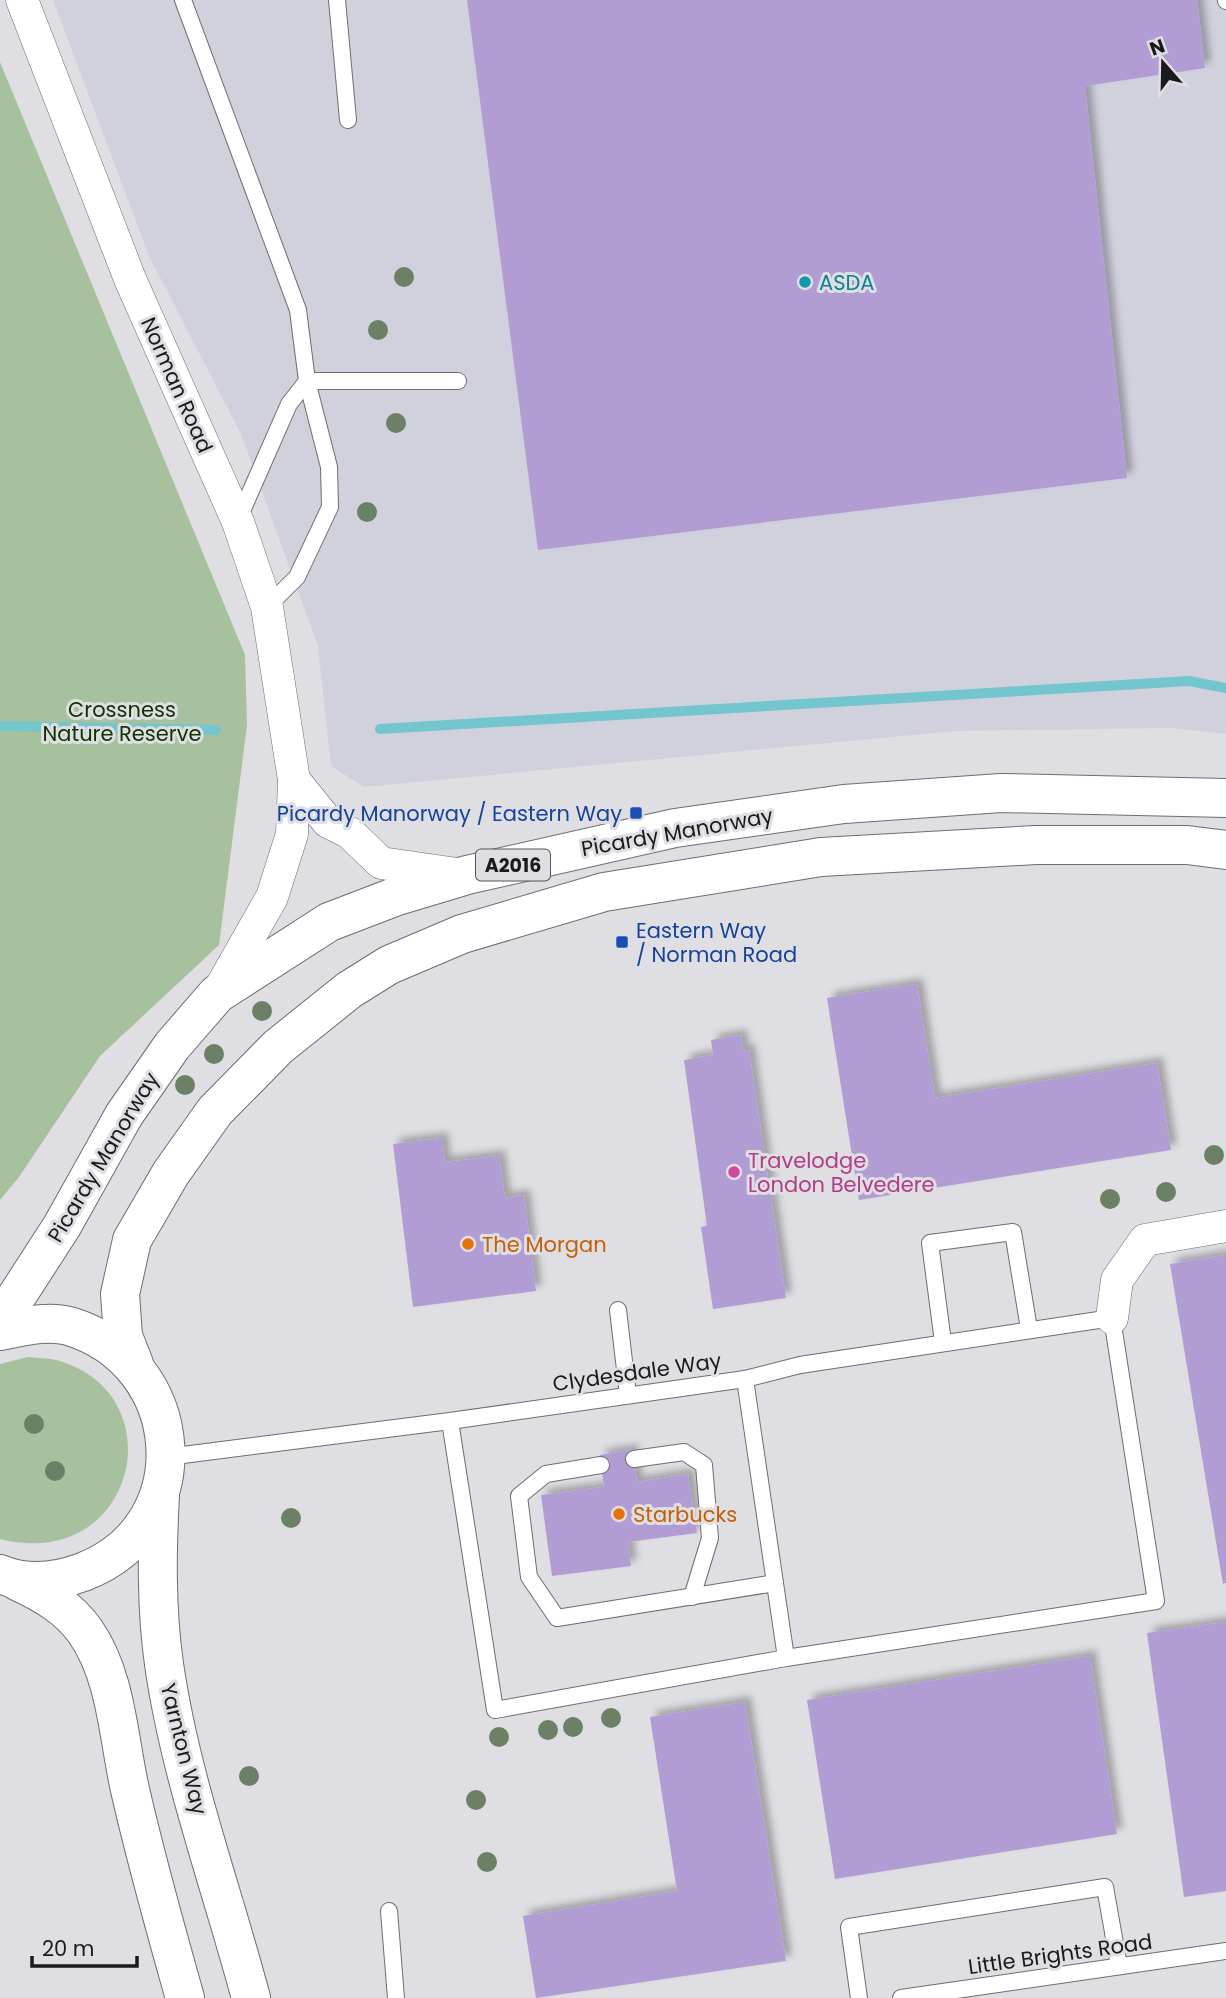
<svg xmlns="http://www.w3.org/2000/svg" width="1226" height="1998" font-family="Poppins,sans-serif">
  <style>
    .built { fill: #d1d1dd }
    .green { fill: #a7c19e }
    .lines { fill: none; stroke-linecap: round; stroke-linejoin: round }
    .stream { stroke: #73c5ce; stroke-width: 10 }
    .building { fill: #b19dd4; filter: url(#shadow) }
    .service-casing { stroke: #6d6d71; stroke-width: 18 }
    .minor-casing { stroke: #6d6d71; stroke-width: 33 }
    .tertiary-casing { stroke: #6d6d71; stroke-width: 40 }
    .primary-casing { stroke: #6d6d71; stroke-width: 40 }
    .service { stroke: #fff; stroke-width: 16 }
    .minor { stroke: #fff; stroke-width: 32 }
    .tertiary { stroke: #fff; stroke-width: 38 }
    .primary { stroke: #fff; stroke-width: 38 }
    .tree { fill: #6c8066 }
    .culture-dot { fill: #0f9aa8; stroke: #dedee3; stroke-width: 2.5 }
    .transit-dot { fill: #1a4fb4; stroke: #dedee3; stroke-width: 2.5 }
    .hotel-dot { fill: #d1479c; stroke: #dedee3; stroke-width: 2.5 }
    .food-dot { fill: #e8710a; stroke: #dedee3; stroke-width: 2.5 }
    .labels { text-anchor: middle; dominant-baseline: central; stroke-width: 6; stroke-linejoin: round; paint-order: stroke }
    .shield { fill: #dedee3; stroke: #555558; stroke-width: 2 }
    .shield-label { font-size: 19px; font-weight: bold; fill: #1a1a1c }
    .culture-label { font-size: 21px; fill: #0d838f; stroke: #dedee3; text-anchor: start }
    .street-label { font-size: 21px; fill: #1a1a1c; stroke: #dedee3 }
    .park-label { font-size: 21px; fill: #0f3300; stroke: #dedee3 }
    .transit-label { font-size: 21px; fill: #164399; stroke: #dedee3; text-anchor: end }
    .hotel-label { font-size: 21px; fill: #b23c85; stroke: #dedee3; text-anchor: start }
    .food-label { font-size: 21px; fill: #c56008; stroke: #dedee3; text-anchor: start }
  </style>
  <defs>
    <filter id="shadow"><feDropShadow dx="6" dy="-6" stdDeviation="3.5" flood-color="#0004"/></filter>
  </defs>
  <rect width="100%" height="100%" fill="#dedee3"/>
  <path class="built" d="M53,0H1226V734L1170,728L955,731L364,787L331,766L318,646L241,434L149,256Z"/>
  <g class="green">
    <path d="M0,62L245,655L247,725L219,945L100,1056L19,1177L0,1200Z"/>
    <path d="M28,1357C38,1358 50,1358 60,1361C177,1397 134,1573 0,1539V1364Z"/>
  </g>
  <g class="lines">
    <g class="stream">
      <path d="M0,726L216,730"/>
      <path d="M380,729L1189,681L1226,688"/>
    </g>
  </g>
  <g class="building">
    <path d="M467,0H1197L1205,68L1085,86L1127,478L538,550Z"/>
    <path d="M917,984L935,1098L1157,1063L1171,1150L859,1200L827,998Z"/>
    <path d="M741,1035L743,1051L749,1050L786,1298L713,1309L701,1227L707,1226L684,1060L713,1055L711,1040Z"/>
    <path d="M442,1138L445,1162L499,1156L505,1198L524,1195L536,1291L413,1307L393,1144Z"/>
    <path d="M1226,1255V1583L1223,1584L1170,1264Z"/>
    <path d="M632,1450L637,1482L688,1474L697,1533L628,1542L631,1566L552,1576L541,1495L604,1487L600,1455Z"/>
    <path d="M1226,1622V1891L1184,1897L1147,1633Z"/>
    <path d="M1090,1656L1117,1834L835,1879L807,1700Z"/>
    <path d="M745,1702L786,1961L536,1998L523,1916L677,1891L650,1717Z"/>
  </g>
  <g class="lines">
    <g class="service-casing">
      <g id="service">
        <path d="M183,0L298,310L307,381L329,467L330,507L297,577L267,607"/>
        <path d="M337,0L348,120"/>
        <path d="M1226,0V1"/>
        <path d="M307,381H458"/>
        <path d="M238,520L289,404L307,381"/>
        <path d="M618,1310L628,1395"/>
        <path d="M943,1342L930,1243L1013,1232L1029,1329"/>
        <path d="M450,1421L495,1710L786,1658L745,1379"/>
        <path d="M167,1457L450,1421L745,1379L800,1365L1112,1318L1156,1601L786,1658"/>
        <path d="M634,1459L684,1452L704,1465L710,1538L692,1597"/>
        <path d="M601,1465L546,1474L519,1496L529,1577L557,1618L775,1583"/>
        <path d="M389,1911L396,1998"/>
        <path d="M859,1998L849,1927L1105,1887L1119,1966"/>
        <path d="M901,1998L1226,1951"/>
      </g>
    </g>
    <g class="minor-casing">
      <g id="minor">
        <path d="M22,0L130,279L238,522L267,607L294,780L292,834L272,897L217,994"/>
        <path d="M294,780L328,822L350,833L381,863L464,875"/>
        <path d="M1112,1318L1117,1280L1145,1240L1226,1226"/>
      </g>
    </g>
    <g class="tertiary-casing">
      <g id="tertiary">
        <path d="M160,1495C157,1552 156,1607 164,1664C180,1776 222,1889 251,1998"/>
        <path d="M17,1581C43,1593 68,1607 85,1631C116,1675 118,1734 129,1785C145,1857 165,1927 185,1998"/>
      </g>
    </g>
    <g class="primary-casing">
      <g id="primary">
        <path d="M0,1322L62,1226L124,1115L172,1046L217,994L329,922L397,896L467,875L675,828L844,804L1001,793L1226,798"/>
        <path d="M0,1331C22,1327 47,1320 69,1326C189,1362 201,1527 83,1572C56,1582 27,1585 0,1574"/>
        <path d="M134,1364L123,1336L120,1294L132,1240L171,1173L215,1111L278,1047L349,990L389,965L462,934L604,892L821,857L1036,845H1187L1226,850"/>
      </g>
    </g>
    <use href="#service" class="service"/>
    <use href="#minor" class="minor"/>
    <use href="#tertiary" class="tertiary"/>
    <use href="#primary" class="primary"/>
  </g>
  <g class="tree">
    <circle cx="404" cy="277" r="10"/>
    <circle cx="378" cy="330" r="10"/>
    <circle cx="396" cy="423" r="10"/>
    <circle cx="367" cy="512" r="10"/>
    <circle cx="262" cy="1011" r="10"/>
    <circle cx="214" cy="1054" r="10"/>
    <circle cx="185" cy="1085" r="10"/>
    <circle cx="1214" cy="1155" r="10"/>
    <circle cx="1166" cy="1192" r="10"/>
    <circle cx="1110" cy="1199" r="10"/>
    <circle cx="34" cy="1424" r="10"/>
    <circle cx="55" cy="1471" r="10"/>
    <circle cx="291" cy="1518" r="10"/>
    <circle cx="611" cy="1718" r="10"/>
    <circle cx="573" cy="1727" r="10"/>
    <circle cx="548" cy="1730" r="10"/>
    <circle cx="499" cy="1737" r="10"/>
    <circle cx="249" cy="1776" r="10"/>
    <circle cx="476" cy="1800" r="10"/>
    <circle cx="487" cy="1862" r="10"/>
  </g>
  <circle class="culture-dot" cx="805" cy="282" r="7"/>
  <g class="transit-dot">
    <rect x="629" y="806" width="14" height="14" rx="3.5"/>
    <rect x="615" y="935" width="14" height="14" rx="3.5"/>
  </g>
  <circle class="hotel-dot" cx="734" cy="1172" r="7"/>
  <g class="food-dot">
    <circle cx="468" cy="1244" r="7"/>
    <circle cx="619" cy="1514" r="7"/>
  </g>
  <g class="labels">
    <rect class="shield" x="476" y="849.5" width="74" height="31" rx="5"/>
    <g class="shield-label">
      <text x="513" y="865">A2016</text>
    </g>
    <g class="culture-label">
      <text x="819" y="282">ASDA</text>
    </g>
    <g class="street-label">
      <text transform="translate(177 385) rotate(66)">Norman Road</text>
      <text transform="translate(677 832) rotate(-10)">Picardy Manorway</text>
      <text transform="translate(103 1157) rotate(-59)">Picardy Manorway</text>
      <text transform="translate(637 1372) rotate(-8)">Clydesdale Way</text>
      <text transform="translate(184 1749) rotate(76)">Yarnton Way</text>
      <text transform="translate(1060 1954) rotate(-8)">Little Brights Road</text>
    </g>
    <g class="park-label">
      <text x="122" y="709">Crossness<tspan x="122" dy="24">Nature Reserve</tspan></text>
    </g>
    <g class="transit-label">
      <text x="622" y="813">Picardy Manorway / Eastern Way</text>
      <text x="636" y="930" text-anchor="start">Eastern Way<tspan x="636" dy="24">/ Norman Road</tspan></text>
    </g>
    <g class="hotel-label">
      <text x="748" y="1160">Travelodge<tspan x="748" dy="24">London Belvedere</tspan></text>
    </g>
    <g class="food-label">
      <text x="482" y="1244">The Morgan</text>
      <text x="633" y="1514">Starbucks</text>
    </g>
  </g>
  <g transform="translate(1163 63) rotate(340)" stroke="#dedee3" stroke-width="5" paint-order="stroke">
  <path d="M0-5L12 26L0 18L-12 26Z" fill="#1a1a1c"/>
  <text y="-10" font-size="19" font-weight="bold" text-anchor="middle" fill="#1a1a1c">N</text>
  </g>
  <path d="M32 1956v10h105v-10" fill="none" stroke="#1a1a1c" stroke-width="3.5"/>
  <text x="42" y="1956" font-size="21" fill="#1a1a1c" stroke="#dedee3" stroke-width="5" paint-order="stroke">20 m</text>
</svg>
